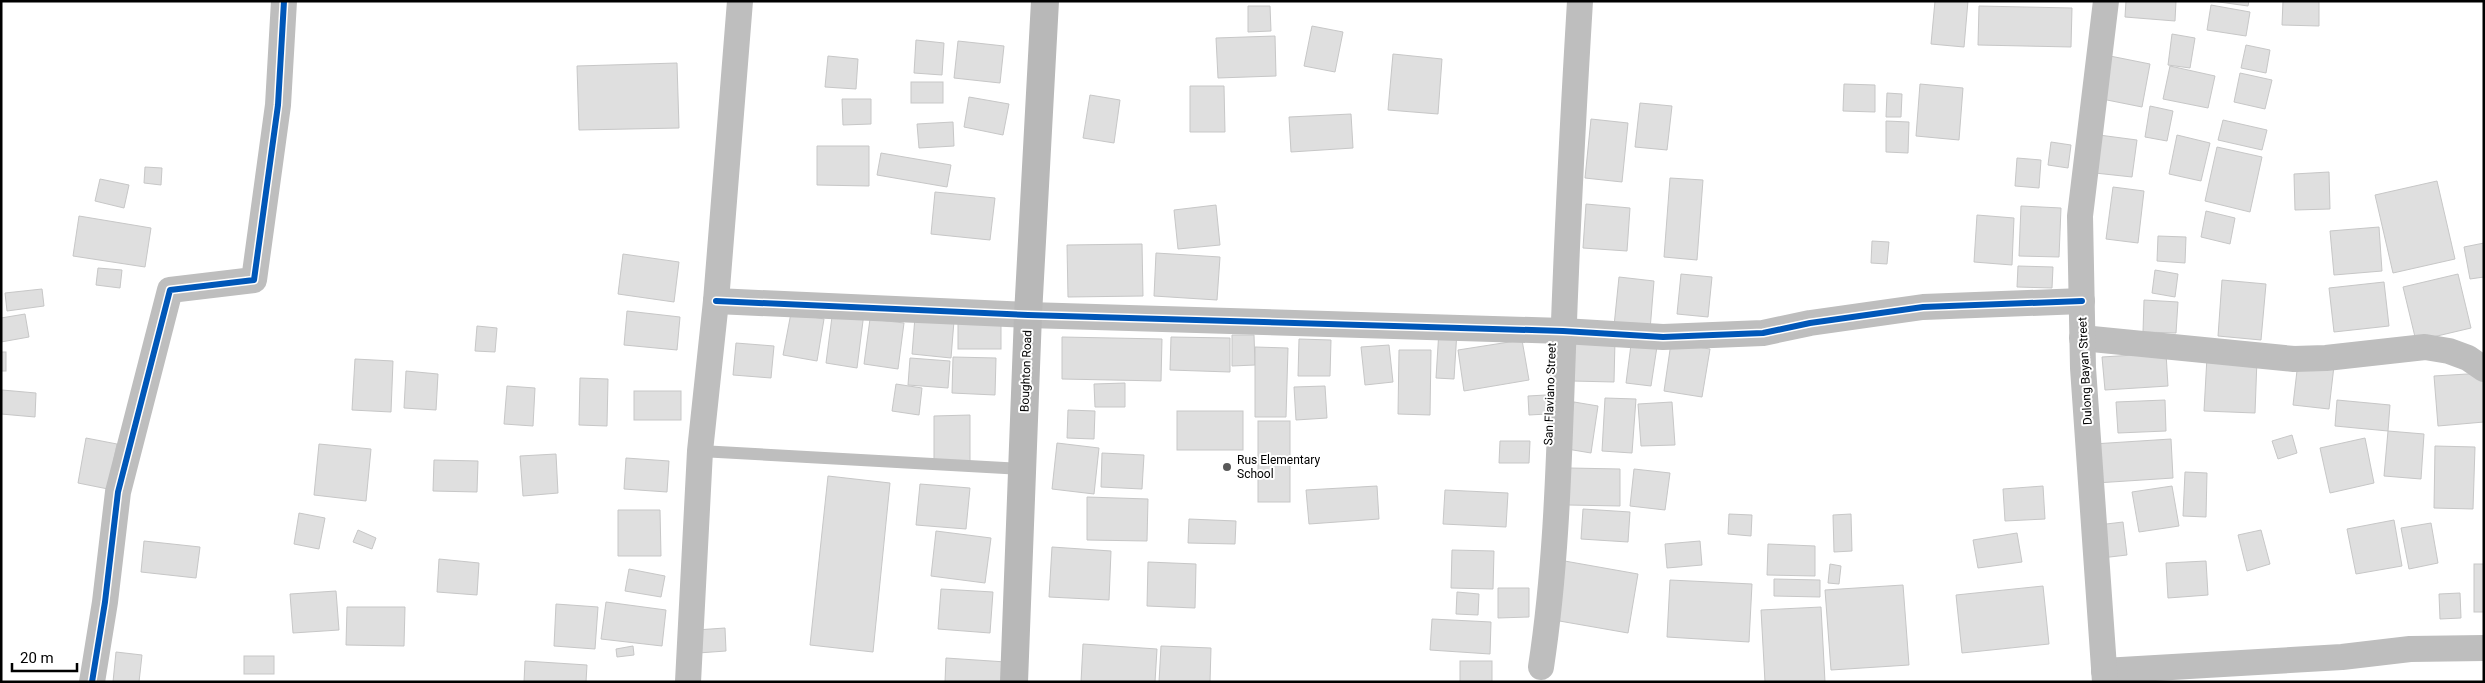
<svg xmlns="http://www.w3.org/2000/svg" width="2485" height="683" font-family="Roboto,sans-serif">
  <style>
    .building { fill: #dfdfdf; stroke: #c7c7c7 }
    .lines { fill: none; stroke-linecap: round; stroke-linejoin: round }
    .lane { stroke: #bebebe; stroke-width: 12 }
    .street { stroke: #bebebe; stroke-width: 26 }
    .secondary { stroke: #b8b8b8; stroke-width: 28 }
    .cycleway-casing { stroke: #fff; stroke-width: 9 }
    .cycleway { stroke: #0057b8; stroke-width: 6 }
    .poi-dot { fill: #595959; stroke: #fff; stroke-width: 2 }
    .labels { text-anchor: middle; dominant-baseline: central; stroke-width: 4; stroke-linejoin: round; paint-order: stroke }
    .street-label { font-size: 12px; fill: #000; stroke: #fff }
    .poi-label { font-size: 12px; fill: #000; stroke: #fff; text-anchor: start }
  </style>
  <rect width="100%" height="100%" fill="#fff"/>
  <g class="building">
    <path d="M1935,1H1968L1964,47L1931,44Z"/>
    <path d="M2126,1H2176L2175,21L2125,17Z"/>
    <path d="M2212,1H2249L2248,6Z"/>
    <path d="M2283,1H2319V26L2282,25Z"/>
    <path d="M2211,5L2250,12L2246,36L2207,30Z"/>
    <path d="M1248,6H1270L1271,31L1248,32Z"/>
    <path d="M1979,6L2072,8L2071,47L1978,45Z"/>
    <path d="M1312,26L1343,32L1335,72L1304,66Z"/>
    <path d="M2172,34L2195,38L2190,68L2168,65Z"/>
    <path d="M1275,36L1276,76L1218,78L1216,38Z"/>
    <path d="M916,40L944,43L942,75L914,73Z"/>
    <path d="M958,41L1004,46L1000,83L954,78Z"/>
    <path d="M2246,45L2270,50L2266,73L2241,68Z"/>
    <path d="M1393,54L1442,59L1438,114L1388,110Z"/>
    <path d="M2105,55L2150,64L2142,107L2097,98Z"/>
    <path d="M828,56L858,59L856,89L825,87Z"/>
    <path d="M677,63L679,128L579,130L577,66Z"/>
    <path d="M2170,66L2215,76L2208,108L2163,99Z"/>
    <path d="M2240,73L2272,80L2265,109L2234,102Z"/>
    <rect x="911" y="82" width="32" height="21"/>
    <path d="M1844,84L1875,85V112L1843,111Z"/>
    <path d="M1920,84L1963,88L1959,140L1916,136Z"/>
    <path d="M1190,86H1224L1225,132H1190Z"/>
    <path d="M1887,93L1902,94L1901,117H1886Z"/>
    <path d="M1090,95L1120,100L1114,143L1083,138Z"/>
    <path d="M969,97L1009,104L1003,135L964,127Z"/>
    <path d="M842,99H871V124L843,125Z"/>
    <path d="M1640,103L1672,106L1667,150L1635,147Z"/>
    <path d="M2150,106L2173,111L2167,141L2145,137Z"/>
    <path d="M1351,114L1353,148L1291,152L1289,117Z"/>
    <path d="M1591,119L1628,123L1622,182L1585,178Z"/>
    <path d="M2223,120L2267,130L2262,150L2218,140Z"/>
    <path d="M1886,121L1909,122L1908,153L1886,152Z"/>
    <path d="M953,122L954,146L919,148L917,124Z"/>
    <path d="M2099,135L2137,140L2132,177L2095,173Z"/>
    <path d="M2177,135L2210,143L2201,181L2169,174Z"/>
    <path d="M2051,142L2071,145L2068,168L2048,165Z"/>
    <path d="M817,146H869V186L817,185Z"/>
    <path d="M2217,147L2262,157L2250,212L2205,201Z"/>
    <path d="M881,153L951,165L947,187L877,175Z"/>
    <path d="M2017,158L2041,160L2039,188L2015,186Z"/>
    <path d="M145,167L162,168L161,185L144,183Z"/>
    <path d="M2329,172L2330,209L2295,210L2294,174Z"/>
    <path d="M1670,178L1703,180L1697,260L1664,257Z"/>
    <path d="M100,179L129,185L124,208L95,201Z"/>
    <path d="M2437,181L2455,259L2393,273L2375,195Z"/>
    <path d="M2113,187L2144,191L2138,243L2106,239Z"/>
    <path d="M935,192L995,198L990,240L931,234Z"/>
    <path d="M1586,204L1630,208L1627,251L1583,248Z"/>
    <path d="M1216,205L1220,245L1178,249L1174,210Z"/>
    <path d="M2021,206L2061,208L2059,257L2019,256Z"/>
    <path d="M2206,211L2235,218L2230,244L2201,237Z"/>
    <path d="M1977,215L2014,218L2012,265L1974,262Z"/>
    <path d="M79,216L151,228L145,267L73,256Z"/>
    <path d="M2379,227L2382,271L2334,275L2330,231Z"/>
    <path d="M2158,236L2186,237L2185,263L2157,261Z"/>
    <path d="M1872,241L1889,242L1887,264L1871,263Z"/>
    <path d="M2484,243V277L2470,279L2464,247Z"/>
    <path d="M1142,244L1143,296L1068,297L1067,245Z"/>
    <path d="M1156,253L1220,257L1217,300L1154,296Z"/>
    <path d="M623,254L679,262L674,302L618,294Z"/>
    <path d="M2018,266L2053,267L2052,288L2017,287Z"/>
    <path d="M98,268L122,270L120,288L96,285Z"/>
    <path d="M2155,270L2178,274L2175,297L2152,293Z"/>
    <path d="M1681,274L1712,277L1708,317L1677,314Z"/>
    <path d="M2458,274L2471,328L2416,341L2403,287Z"/>
    <path d="M1619,277L1654,281L1650,330L1614,326Z"/>
    <path d="M2222,280L2266,284L2261,340L2218,336Z"/>
    <path d="M2384,282L2389,326L2334,332L2329,288Z"/>
    <path d="M42,289L44,306L7,311L5,293Z"/>
    <path d="M2144,300L2178,302L2176,333L2143,332Z"/>
    <path d="M833,309L864,313L857,368L826,363Z"/>
    <path d="M627,311L680,317L677,350L624,345Z"/>
    <path d="M791,313L824,319L817,361L783,355Z"/>
    <path d="M25,314L29,337L1,342V318Z"/>
    <path d="M915,317L954,321L951,358L912,354Z"/>
    <path d="M870,319L904,323L898,369L864,364Z"/>
    <rect x="958" y="323" width="43" height="26"/>
    <path d="M477,326L497,328L495,352L475,351Z"/>
    <path d="M1439,330L1457,331L1454,379L1436,378Z"/>
    <path d="M1232,335H1254L1255,365L1232,366Z"/>
    <path d="M1062,337L1162,339L1161,381L1062,379Z"/>
    <path d="M1171,337L1230,338V372L1170,370Z"/>
    <path d="M1632,337L1658,340L1651,386L1626,383Z"/>
    <path d="M1299,339L1331,340L1330,376H1298Z"/>
    <path d="M1573,339L1615,340L1614,382L1572,381Z"/>
    <path d="M1522,340L1529,380L1464,391L1458,350Z"/>
    <path d="M736,343L774,346L771,378L733,375Z"/>
    <path d="M1671,343L1710,349L1702,397L1664,391Z"/>
    <path d="M1389,345L1393,382L1365,385L1361,347Z"/>
    <path d="M1255,347L1288,348L1286,417H1255Z"/>
    <path d="M1399,350H1431L1430,415L1398,414Z"/>
    <rect x="1" y="352" width="5" height="19"/>
    <path d="M2166,353L2168,386L2105,390L2102,357Z"/>
    <path d="M953,357L996,358L995,395L952,393Z"/>
    <path d="M2207,357L2257,359L2255,413L2204,411Z"/>
    <path d="M910,358L950,361L948,388L908,385Z"/>
    <path d="M355,359L393,361L391,412L352,410Z"/>
    <path d="M2298,362L2334,366L2329,409L2293,405Z"/>
    <path d="M406,371L438,374L436,410L404,408Z"/>
    <path d="M2484,373V422L2438,426L2434,376Z"/>
    <path d="M580,378L608,379L607,426L579,425Z"/>
    <path d="M1125,383V407H1095L1094,384Z"/>
    <path d="M896,384L922,388L919,415L892,411Z"/>
    <path d="M507,386L535,388L533,426L504,424Z"/>
    <path d="M1325,386L1327,418L1296,420L1294,387Z"/>
    <path d="M2,390L36,393L35,417L1,414Z"/>
    <rect x="634" y="391" width="47" height="29"/>
    <path d="M1546,395L1547,414L1529,415L1528,396Z"/>
    <path d="M1605,398L1636,399L1632,453L1602,451Z"/>
    <path d="M2165,400L2166,431L2118,433L2116,402Z"/>
    <path d="M2337,400L2390,405L2388,431L2335,426Z"/>
    <path d="M1574,402L1598,406L1591,453L1567,449Z"/>
    <path d="M1672,402L1675,445L1641,446L1638,404Z"/>
    <path d="M1068,410L1095,411L1094,439L1067,438Z"/>
    <rect x="1177" y="411" width="66" height="39"/>
    <path d="M970,415V461L934,462V416Z"/>
    <rect x="1258" y="421" width="32" height="81"/>
    <path d="M2388,431L2424,434L2421,479L2384,476Z"/>
    <path d="M2292,435L2297,453L2278,459L2272,441Z"/>
    <path d="M86,438L117,444L108,489L78,483Z"/>
    <path d="M2365,438L2374,483L2330,493L2320,448Z"/>
    <path d="M2171,439L2173,478L2096,483L2093,444Z"/>
    <path d="M1500,441H1530L1529,463H1499Z"/>
    <path d="M1057,443L1099,448L1094,494L1052,489Z"/>
    <path d="M319,444L371,449L366,501L314,495Z"/>
    <path d="M2435,446L2475,447L2473,509L2434,508Z"/>
    <path d="M1102,453L1144,455L1142,489L1101,487Z"/>
    <path d="M556,454L558,493L523,496L520,456Z"/>
    <path d="M626,458L669,461L667,492L624,489Z"/>
    <path d="M434,460L478,461L477,492L433,491Z"/>
    <path d="M1569,468L1620,469V506L1568,505Z"/>
    <path d="M1634,469L1670,473L1665,510L1630,506Z"/>
    <path d="M2185,472L2207,473L2206,517L2183,516Z"/>
    <path d="M828,476L890,483L873,652L810,645Z"/>
    <path d="M920,484L970,488L966,529L916,525Z"/>
    <path d="M1377,486L1379,519L1309,524L1306,490Z"/>
    <path d="M2043,486L2045,519L2005,521L2003,489Z"/>
    <path d="M2172,486L2179,526L2139,532L2132,492Z"/>
    <path d="M1445,490L1508,493L1506,527L1443,524Z"/>
    <path d="M1087,497L1148,499L1147,541L1087,540Z"/>
    <path d="M1583,509L1630,512L1628,542L1581,539Z"/>
    <path d="M618,510H660L661,556H618Z"/>
    <path d="M299,513L325,518L319,549L294,544Z"/>
    <path d="M1729,514L1752,515L1751,536L1728,534Z"/>
    <path d="M1851,514L1852,551L1834,552L1833,515Z"/>
    <path d="M1189,519L1236,521L1235,544L1188,543Z"/>
    <path d="M2394,520L2402,566L2356,574L2347,529Z"/>
    <path d="M2123,522L2127,555L2101,558L2098,525Z"/>
    <path d="M2431,523L2438,563L2409,569L2401,528Z"/>
    <path d="M358,530L376,538L372,549L353,542Z"/>
    <path d="M2261,530L2270,564L2247,571L2238,535Z"/>
    <path d="M936,531L991,538L985,583L931,576Z"/>
    <path d="M2017,533L2022,562L1978,568L1973,540Z"/>
    <path d="M144,541L200,547L196,578L141,572Z"/>
    <path d="M1700,541L1702,565L1667,568L1665,544Z"/>
    <path d="M1768,544L1815,546V576L1767,575Z"/>
    <path d="M1052,547L1111,551L1109,600L1049,597Z"/>
    <path d="M1452,550L1494,551L1493,589L1451,588Z"/>
    <path d="M439,559L479,563L477,595L437,592Z"/>
    <path d="M1559,560L1638,574L1628,633L1548,619Z"/>
    <path d="M2206,561L2208,595L2168,598L2166,563Z"/>
    <path d="M1148,562L1196,564L1195,608L1147,606Z"/>
    <path d="M1830,564L1841,566L1839,584L1828,583Z"/>
    <rect x="2474" y="564" width="10" height="48"/>
    <path d="M629,569L665,576L661,597L625,591Z"/>
    <path d="M1774,579L1820,580V597L1774,596Z"/>
    <path d="M1670,580L1752,584L1749,642L1667,637Z"/>
    <path d="M1903,585L1909,665L1831,670L1825,590Z"/>
    <path d="M2043,586L2049,644L1962,653L1956,595Z"/>
    <path d="M1498,588H1529V617L1498,618Z"/>
    <path d="M941,589L993,592L990,633L938,629Z"/>
    <path d="M336,591L339,630L293,633L290,594Z"/>
    <path d="M1457,592L1479,594L1478,615L1456,614Z"/>
    <path d="M2460,593L2461,618L2440,619L2439,594Z"/>
    <path d="M606,602L666,610L662,646L601,639Z"/>
    <path d="M556,604L598,607L595,649L554,646Z"/>
    <path d="M347,607H405L404,646L346,645Z"/>
    <path d="M1821,607L1825,682H1765L1761,610Z"/>
    <path d="M1432,619L1491,622L1490,654L1430,650Z"/>
    <path d="M725,628L726,651L698,653L696,630Z"/>
    <path d="M1083,644L1157,649L1155,682H1081Z"/>
    <path d="M633,646L634,655L617,657L616,649Z"/>
    <path d="M1161,646L1211,648L1210,682H1159Z"/>
    <path d="M116,652L142,655L139,682H113Z"/>
    <rect x="244" y="656" width="30" height="18"/>
    <path d="M946,658L1006,662L1005,682H945Z"/>
    <path d="M525,661L587,665L586,682H524Z"/>
    <rect x="1460" y="661" width="32" height="21"/>
  </g>
  <g class="lines">
    <path class="lane" d="M700,451L1023,469"/>
    <g class="street">
      <path d="M716,301L1028,315L1563,331L1663,337L1763,333L1810,323L1923,307L2082,301"/>
      <path d="M2082,338L2294,359L2326,358L2425,347L2449,351L2468,358L2484,369"/>
      <path d="M1541,667C1557,562 1559,455 1563,349C1567,233 1573,117 1580,1"/>
      <path d="M2104,671L2342,657L2410,649L2484,648"/>
      <path d="M92,682L105,602L118,492L170,290L254,280L278,105L284,1"/>
      <path d="M688,682L700,451L716,301L740,1"/>
      <path d="M2105,682L2083,368L2080,216L2106,1"/>
    </g>
    <path class="secondary" d="M1014,682L1028,315L1045,1"/>
    <g class="cycleway-casing">
      <g id="cycleway">
        <path d="M716,301L1028,315L1563,331L1663,337L1763,333L1810,323L1923,307L2082,301"/>
        <path d="M92,682L105,602L118,492L170,290L254,280L278,105L284,1"/>
      </g>
    </g>
    <use href="#cycleway" class="cycleway"/>
  </g>
  <circle class="poi-dot" cx="1227" cy="467" r="5"/>
  <g class="labels">
    <g class="street-label">
      <text transform="translate(1026 371) rotate(-88)">Boughton Road</text>
      <text transform="translate(2085 371) rotate(-93)">Dulong Bayan Street</text>
      <text transform="translate(1550 394) rotate(-88)">San Flaviano Street</text>
    </g>
    <g class="poi-label">
      <text x="1237" y="460">Rus Elementary<tspan x="1237" dy="14">School</tspan></text>
    </g>
  </g>
  <rect width="2485" height="683" fill="none" stroke="#000000" stroke-width="5"/>
  <path d="M12 663v8h65v-8" fill="none" stroke="#000000" stroke-width="2.5"/>
  <text x="20" y="663" font-size="15" fill="#000000" stroke="#ffffff" stroke-width="4" paint-order="stroke">20 m</text>
</svg>
